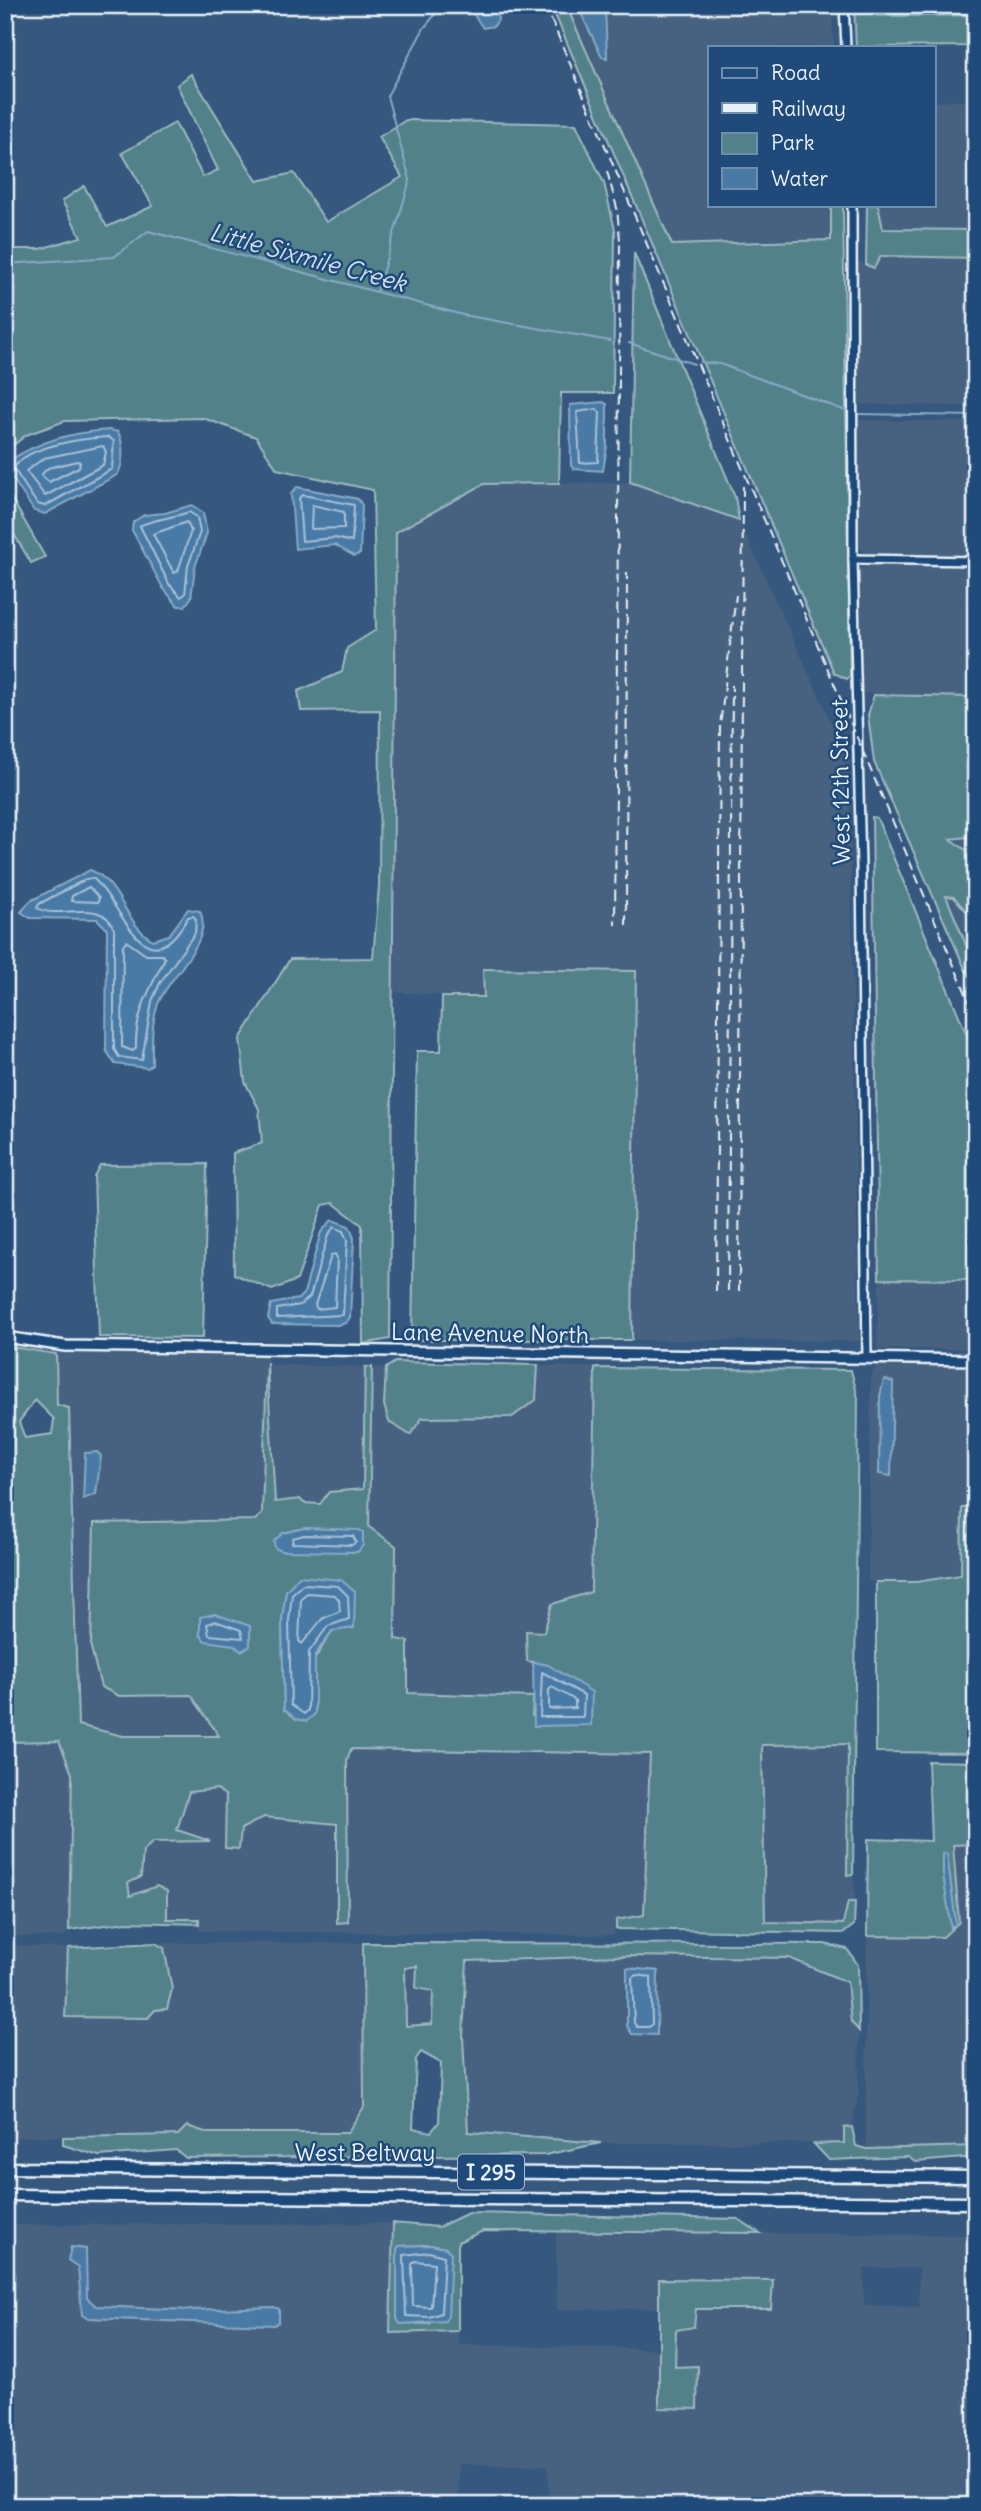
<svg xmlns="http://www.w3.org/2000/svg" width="981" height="2511" font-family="Delius,sans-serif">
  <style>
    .built { fill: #466281; fill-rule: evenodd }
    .green { fill: #53818a; stroke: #9eb9c1; stroke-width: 2; fill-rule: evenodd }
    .water { fill: #487aa5; stroke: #88aac6; stroke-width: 2 }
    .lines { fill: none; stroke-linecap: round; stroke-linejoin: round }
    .shore { stroke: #a8c1d7; stroke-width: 2 }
    .stream { stroke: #88aac6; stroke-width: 2 }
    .minor-casing { stroke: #e8f1f8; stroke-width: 12 }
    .major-casing { stroke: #e8f1f8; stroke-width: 14 }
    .highway-casing { stroke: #e8f1f8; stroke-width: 15 }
    .minor { stroke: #1f4a7a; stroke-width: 7 }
    .major { stroke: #1f4a7a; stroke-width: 9 }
    .highway { stroke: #1f4a7a; stroke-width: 10 }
    .rail { stroke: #e8f1f8; stroke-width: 2; stroke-dasharray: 10 5; stroke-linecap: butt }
    .labels { text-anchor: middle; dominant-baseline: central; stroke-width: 5; stroke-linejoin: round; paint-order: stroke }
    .shield { fill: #1f4a7a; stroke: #acbfd2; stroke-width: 2 }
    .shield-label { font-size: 21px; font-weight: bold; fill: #e8f1f8 }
    .street-label { font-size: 23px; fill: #e8f1f8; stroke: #1f4a7a }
    .water-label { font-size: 24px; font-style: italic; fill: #d0dfec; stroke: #1f4a7a }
  </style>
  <rect width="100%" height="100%" fill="#36587e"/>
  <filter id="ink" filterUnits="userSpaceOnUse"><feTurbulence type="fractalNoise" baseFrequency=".0143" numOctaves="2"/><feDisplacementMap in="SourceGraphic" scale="14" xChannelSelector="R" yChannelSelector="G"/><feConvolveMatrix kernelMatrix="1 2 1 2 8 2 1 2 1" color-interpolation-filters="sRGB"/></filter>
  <g filter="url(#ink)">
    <g class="built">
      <path d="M566,5H831L834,47H710V205H830L831,240L672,245Z"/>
      <path d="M976,100V230L882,229L878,205H934V102Z"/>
      <path d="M880,256L976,258V406L856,404L857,261L874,268Z"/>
      <path d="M855,420L976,422V557L869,555L858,547L856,536Z"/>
      <path d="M630,482L739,520L849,762L859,1341L632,1340L636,972L484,969V997L391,992L396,532L484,484Z"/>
      <path d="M869,564H976V697L861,693L857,571Z"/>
      <path d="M976,836V857L949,838Z"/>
      <path d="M945,896L954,897L966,911L976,909V969Z"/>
      <path d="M879,1279L976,1280V1349H877Z"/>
      <path d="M60,1350L267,1354L262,1514L255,1520L94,1523L119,1696L191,1695L219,1737L123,1736L78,1725L69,1409L57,1406L56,1354Z"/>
      <path d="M881,1364L976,1366V1508H962L961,1575L916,1582H868L871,1376L876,1366Z"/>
      <path d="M270,1365L365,1367L363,1489L329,1492L320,1504L304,1503L300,1499L275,1502Z"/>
      <path d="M538,1365L595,1368L591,1592L552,1604L544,1632L527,1661L533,1662V1697L408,1693V1641L395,1639L396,1546L369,1527L372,1367L386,1368L384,1405L422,1418L512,1417L536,1400Z"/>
      <path d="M59,1741L72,1774L69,1930L63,1937L5,1936V1742Z"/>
      <path d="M762,1744H848L847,1875L853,1874L855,1902H848L843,1924L765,1922Z"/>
      <path d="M350,1749L650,1754L644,1915L616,1920L614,1935L199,1931L198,1919H167L157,1886L129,1896L128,1883L141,1877L143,1851L153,1842L207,1840L177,1831L189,1792L217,1789L226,1796V1848L240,1829L264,1817L337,1824V1922H348L347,1760Z"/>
      <path d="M976,1844V2146L866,2149L867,1936L943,1937L959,1922L953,1845Z"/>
      <path d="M155,1943H363L364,2107L347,2133H208L187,2126L178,2135L5,2137V1945L68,1948L65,2017L147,2018L155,2010L164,1948Z"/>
      <path d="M619,1956L789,1958L847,1982L851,2022L859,2031L858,2096L852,2127L844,2128V2143H601L467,2132L463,2037L467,1961ZM627,1968L659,2013V2032L627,2026Z"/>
      <path d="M417,1965L433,1990L432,2024L405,2026V1967Z"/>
      <path d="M393,2223L391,2332L458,2331L459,2345L659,2349V2407L697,2409L698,2366L675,2367L676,2330L696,2309H771L659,2279V2308L557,2310L556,2231L976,2235V2461H965L964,2506H549L548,2465L459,2464L458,2506H5V2225ZM864,2268H919V2307L864,2305Z"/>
    </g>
    <g class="green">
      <path d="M551,5H566L672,245L831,240V205H843L850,676L847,679L834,673Z"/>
      <path d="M854,5H873L876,16L976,15V46L856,47Z"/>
      <path d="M191,74L257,181L294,173L326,222L402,177L379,137L406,120L576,124L604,183L615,230L613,393H561L559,483L484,484L396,532L390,1339L363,1344L362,1225L333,1203L323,1205L297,1280L272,1290L234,1274L233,1153L262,1143L259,1109L245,1082L240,1039L290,959L373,958L379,886L380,710L301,711L298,691L342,672L347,648L376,630L373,490L277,469L256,437L203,418L65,421L26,435L5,452V245L10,249H40L81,237L62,201L84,186L107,227L153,206L122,153L175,123L203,177L218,170L177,85Z"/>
      <path d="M867,205H878L883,229L976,230V258L881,256L874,268L866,265Z"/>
      <path d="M634,253L735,497L739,520L630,482Z"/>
      <path d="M5,487L45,557L31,563L5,519Z"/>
      <path d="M874,695L976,697V836L950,839L976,857V909L966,911L954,897L946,896L976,969V985L966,971L874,762L868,715Z"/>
      <path d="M872,817L877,818L976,1057V1280L879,1279Z"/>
      <path d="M483,969L636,971L632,1340H412L417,1051H441L442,997H484Z"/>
      <path d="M207,1164L203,1338L99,1337L94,1176L100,1165Z"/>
      <path d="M5,1346L56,1354L57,1405L69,1408L78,1725L123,1736H219L191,1695L119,1696L101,1687L91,1648L94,1523L255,1520L262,1514L267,1362L275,1502L300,1499L304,1503L320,1504L329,1492L363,1489L365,1367H372L369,1527L396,1546L395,1639L408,1641V1693L533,1697L532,1717L548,1665L527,1661L526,1631L544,1632L552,1604L591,1592L595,1368L851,1370L858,1398L853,1874L847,1875L848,1744L762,1745L765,1922L843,1924L848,1902H855L854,1925L844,1933L616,1929V1920L644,1915L650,1754L351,1749L347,1760L348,1922L337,1923V1824L264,1817L241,1829L239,1849L225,1848L226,1796L217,1789L189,1792L177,1830L210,1841L153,1842L143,1851L141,1877L128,1883L130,1896L157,1886L167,1891V1919H199V1924L127,1922L69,1930L72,1774L59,1741L5,1742ZM35,1400L54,1419L52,1434L25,1438L19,1422ZM286,1591L332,1631L284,1709L282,1620Z"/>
      <path d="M395,1362L538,1365L536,1400L512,1417L422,1418L410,1435L389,1422L384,1405L386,1368Z"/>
      <path d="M962,1508H976V1753L876,1752V1582H916L961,1575Z"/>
      <path d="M928,1761L976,1762V1844L953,1845L959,1922L943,1937L867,1936L868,1839L931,1841ZM943,1853L947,1854L955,1924L951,1927Z"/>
      <path d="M155,1943L164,1948L172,1989L167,2009L155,2010L148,2018L65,2017L68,1948Z"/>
      <path d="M363,1943L824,1944L847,1949L858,1965L859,2031L851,2022L847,1982L789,1958L619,1956L467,1961L463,2037L468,2132L601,2143L545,2155L186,2158L176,2150L99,2156L63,2145V2137L178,2135L187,2126L208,2133H347L364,2107ZM417,1966L416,1988L433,1991L432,2024L406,2026L405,1968ZM421,2052L441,2063L439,2122L431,2132L413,2128L416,2059Z"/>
      <path d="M852,2127L856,2146L866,2149L976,2146V2157L915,2162L908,2157L829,2160L814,2144L844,2143V2128Z"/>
      <path d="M468,2213L738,2219L760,2233L483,2231L458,2242V2331L390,2333L393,2223L439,2227ZM430,2245L446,2248L430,2324L400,2323L397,2318L399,2246Z"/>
      <path d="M659,2279L773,2280L771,2309H696L694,2327L676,2330L675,2367L698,2366L697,2409L659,2408Z"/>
    </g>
    <g class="water">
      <path d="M473,5H498V20L494,26L483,28L474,15Z"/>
      <path d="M577,5H605L607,58L602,57Z"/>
      <path d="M873,5H976V15L876,16Z"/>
      <path d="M603,402L607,404V446L603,471L574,469L571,466L570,405Z"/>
      <path d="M109,430L118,432C124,443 124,465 117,475L45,514L34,511L9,473L12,459C42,440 73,432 109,430Z"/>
      <path d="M297,487L358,499L362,505L360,554L354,556L335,545L295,549L291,494Z"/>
      <path d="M192,505L203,513L207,533L195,567L191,598L185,606H178L163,588L132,530L133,522L144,515L165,513Z"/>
      <path d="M90,870C121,881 125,926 153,940L169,935L188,909L200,911C214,942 169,975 158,1004C151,1024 152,1043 152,1064L148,1068L115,1064L106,1050L107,929L97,919L30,918L21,912L30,901Z"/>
      <path d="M332,1220L349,1226L354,1238L350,1317L346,1323L337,1325L272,1324L268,1318L271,1304L298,1299L304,1293L321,1232Z"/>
      <path d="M884,1379L893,1382L891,1476L879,1474L880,1396Z"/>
      <path d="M97,1452L101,1456L96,1494L83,1499L85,1453Z"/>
      <path d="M304,1528L359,1530L363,1532V1545L358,1552L282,1551L275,1548L274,1541L283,1533Z"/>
      <path d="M299,1576L341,1580L355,1592L354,1628L332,1631L315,1655V1714L307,1721L296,1719L284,1709L282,1620L286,1591Z"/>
      <path d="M215,1614L250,1626V1646L241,1651L234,1645L205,1641L200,1635V1617Z"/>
      <path d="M533,1662L548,1665L592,1692L591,1725L534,1726Z"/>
      <path d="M943,1853L947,1854L956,1924L951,1927L943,1875Z"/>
      <path d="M627,1968L658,1971L657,2035L632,2034L627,2026Z"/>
      <path d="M430,2245L446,2248L451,2253L448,2316L445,2321L400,2324L397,2318V2249L399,2246Z"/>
      <path d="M71,2247L86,2249L87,2298L96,2306L190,2310L274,2307L279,2309V2322L274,2325L87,2318L82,2315L78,2267L68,2260Z"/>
    </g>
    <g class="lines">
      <g class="shore">
        <path d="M880,5L884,9L976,8"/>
        <path d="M597,409L600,413L598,462L580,463L577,412Z"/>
        <path d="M108,437L114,441L112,469L45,506L37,504L14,469C23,446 86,438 108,437Z"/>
        <path d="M103,446L106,452L103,465L45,496L26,471L44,458Z"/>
        <path d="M77,461L80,462L79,467L49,482L41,475L48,468Z"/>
        <path d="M303,495L354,505L352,542L335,538L302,541L299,498Z"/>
        <path d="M312,505L344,512V528L311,529Z"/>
        <path d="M189,512L197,517L200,532L188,566L185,594L181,597L169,584L140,526C144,522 178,516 189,512Z"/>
        <path d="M187,522L191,531L178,571L174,573L153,534Z"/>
        <path d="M93,878C125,908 146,991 188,917L193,916L196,919L195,933L160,983L152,1001L142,1060L119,1057L114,1049V929C102,896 60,921 37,908L39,904L86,879Z"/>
        <path d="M89,887L99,898L98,902L71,901L72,896Z"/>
        <path d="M126,941L146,955H162L165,958C150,989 135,1012 136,1048L133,1051L122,1047L123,945Z"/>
        <path d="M334,1227L343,1231L347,1240L343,1315L277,1318V1309L300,1305L310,1297L328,1235Z"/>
        <path d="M335,1254L337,1258L335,1307L317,1309L315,1305L331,1256Z"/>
        <path d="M304,1535L353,1536L356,1542L352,1545L292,1543L293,1538Z"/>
        <path d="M303,1584L338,1586L348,1596L349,1619L328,1626L309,1652L308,1710L304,1714L291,1705L289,1620L292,1594Z"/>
        <path d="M307,1593L335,1595L339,1600L340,1611L322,1619L302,1644L299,1641L301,1598Z"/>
        <path d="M215,1621L241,1630L243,1638L209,1635L207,1624Z"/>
        <path d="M542,1672L584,1695L583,1717H540Z"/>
        <path d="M552,1687L575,1700V1708L549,1709V1690Z"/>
        <path d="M636,1975L651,1977L652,2024L649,2027H637L634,2023L632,1978Z"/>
        <path d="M429,2252L444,2256L441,2313L429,2317L406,2316L404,2255Z"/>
        <path d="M415,2261L434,2263L431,2307L413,2306L412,2264Z"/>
      </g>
      <g class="stream">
        <path d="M5,264L114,257L148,231L463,315L610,341"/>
        <path d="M377,291L410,180L387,96L424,28L443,5"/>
        <path d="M629,343L694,364"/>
        <path d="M700,362L720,364L846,411"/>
        <path d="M858,414L976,416"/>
      </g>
      <g class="minor-casing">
        <g id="minor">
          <path d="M844,5L846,47"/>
          <path d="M852,205L853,559L861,867L867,1358"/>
          <path d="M853,559L976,561"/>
        </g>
      </g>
      <g class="major-casing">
        <path id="major" d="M5,1337L65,1346L976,1360"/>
      </g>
      <g class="highway-casing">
        <g id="highway">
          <path d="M5,2168L976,2177"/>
          <path d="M5,2195L976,2203"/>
        </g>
      </g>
      <use href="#minor" class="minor"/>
      <use href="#major" class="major"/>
      <use href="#highway" class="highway"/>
      <g class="rail">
        <path d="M545,5L976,1017"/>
        <path d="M607,171L617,208L620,240L615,925"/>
        <path d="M626,925L627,572"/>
        <path d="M716,1291L720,726L736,595"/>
        <path d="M728,1291L732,685"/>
        <path d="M739,1291L743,482"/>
      </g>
    </g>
  </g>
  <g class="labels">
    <rect class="shield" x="458" y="2154.5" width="66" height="35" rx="5"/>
    <g class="shield-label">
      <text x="491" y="2172">I 295</text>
    </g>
    <g class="street-label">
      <text transform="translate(840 782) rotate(-91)">West 12th Street</text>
      <text transform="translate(490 1333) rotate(1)">Lane Avenue North</text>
      <text x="365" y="2152">West Beltway</text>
    </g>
    <g class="water-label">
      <text transform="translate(308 257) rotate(15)">Little Sixmile Creek</text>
    </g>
  </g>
  <rect width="981" height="2511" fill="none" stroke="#1f4a7a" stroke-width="28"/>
  <rect x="14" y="14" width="953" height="2483" fill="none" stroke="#e8f1f8" stroke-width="2.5" filter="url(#ink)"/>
  <rect x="708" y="46" width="228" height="161" fill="#1f4a7a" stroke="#6f8dac" stroke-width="2"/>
  <rect x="722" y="68" width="35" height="10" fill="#1f4a7a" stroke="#6f8dac" stroke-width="2"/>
  <text x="771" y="80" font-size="21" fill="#e8f1f8">Road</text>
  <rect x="722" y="103" width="35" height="10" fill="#e8f1f8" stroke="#6f8dac" stroke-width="2"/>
  <text x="771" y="116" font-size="21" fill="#e8f1f8">Railway</text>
  <rect x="722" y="133" width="35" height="21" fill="#53818a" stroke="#6f8dac" stroke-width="2"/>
  <text x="771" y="150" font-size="21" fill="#e8f1f8">Park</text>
  <rect x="722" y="168" width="35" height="21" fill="#487aa5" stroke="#6f8dac" stroke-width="2"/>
  <text x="771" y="186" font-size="21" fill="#e8f1f8">Water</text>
</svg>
